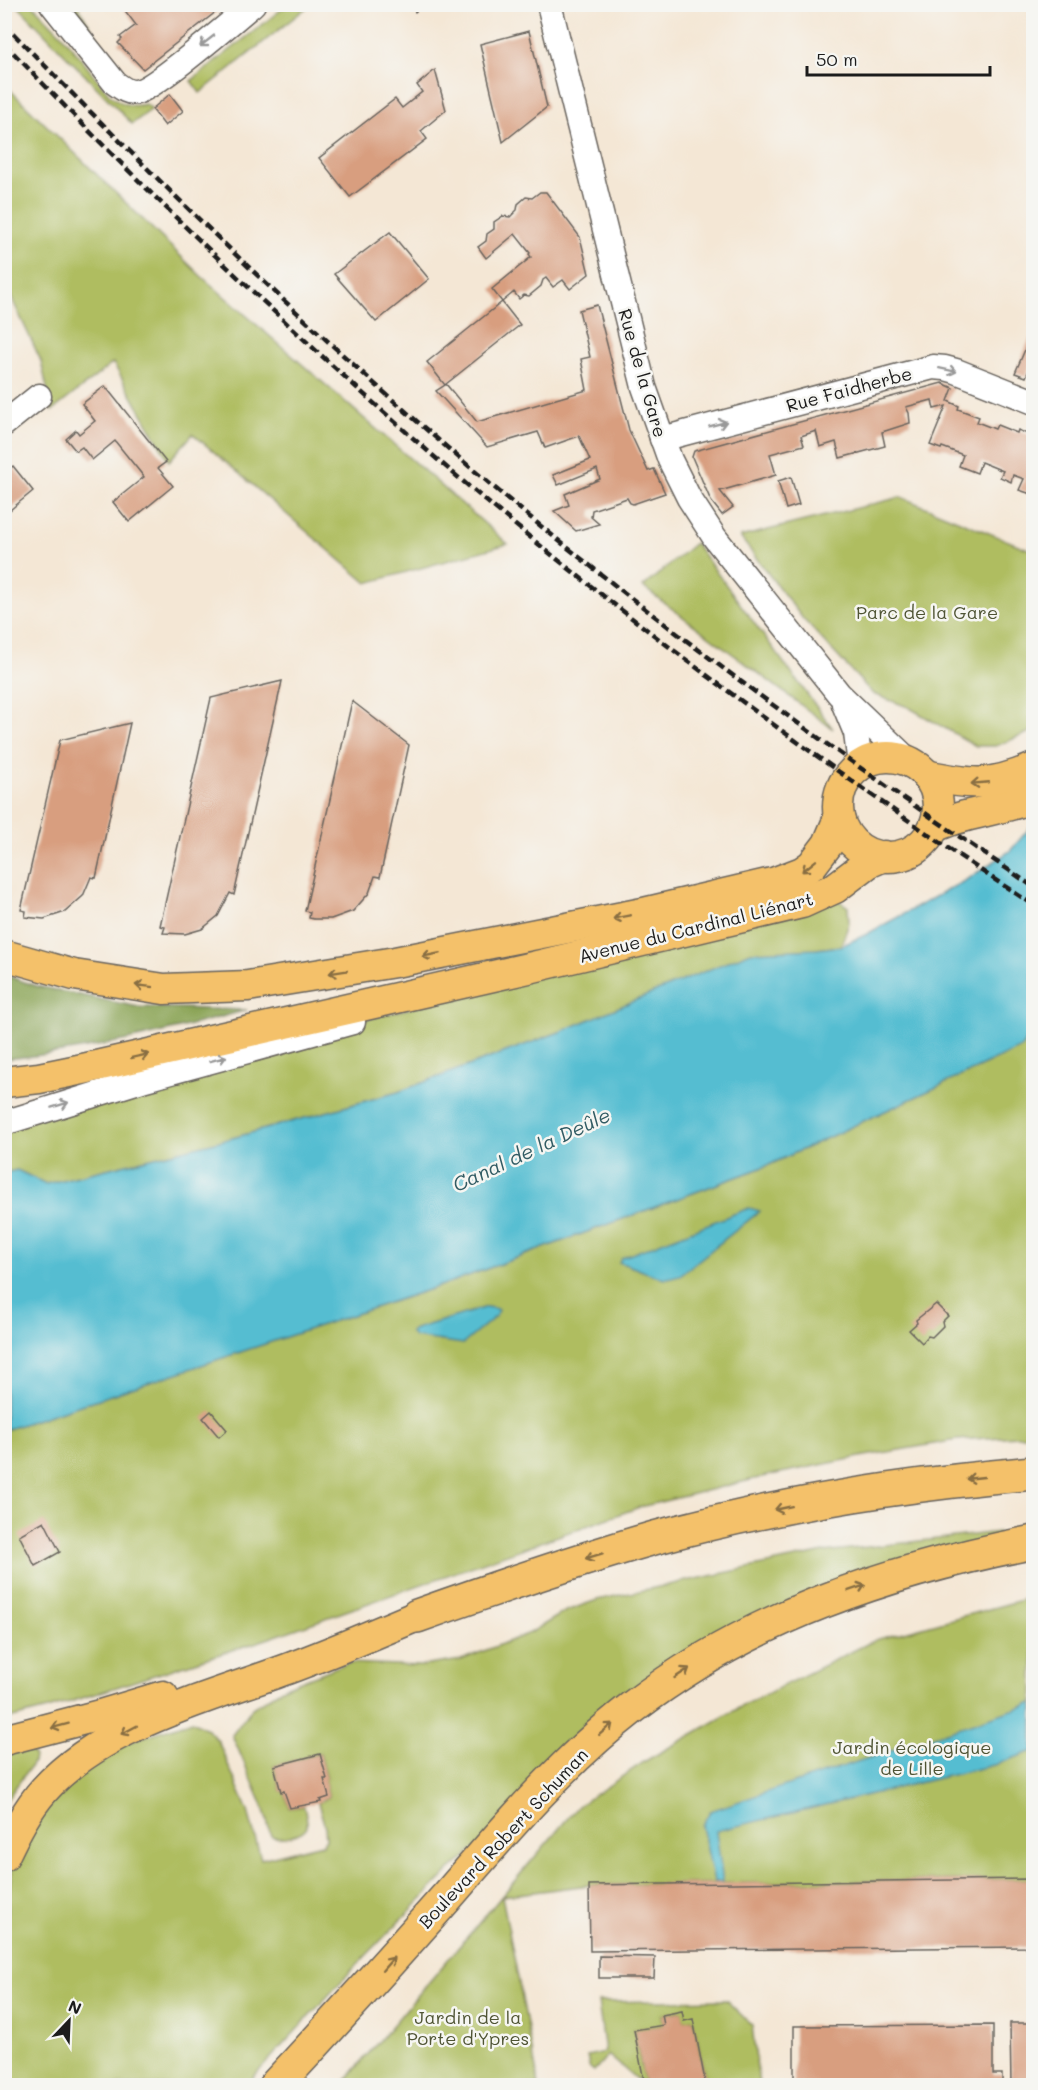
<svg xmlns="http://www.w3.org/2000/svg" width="1038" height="2090" font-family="Mali,sans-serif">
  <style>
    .green { fill: #afbd60; stroke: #666c3e; stroke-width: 1.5 }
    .forest { fill: #8ba456; stroke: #546039; stroke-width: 1.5 }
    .water { fill: #54bdd1; stroke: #386c76; stroke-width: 1.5 }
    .building { fill: #d89e7f }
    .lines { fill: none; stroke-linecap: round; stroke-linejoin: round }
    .minor-casing { stroke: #68635d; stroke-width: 27 }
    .major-casing { stroke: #68635d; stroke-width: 33 }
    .highway-casing { stroke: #68635d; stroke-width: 36 }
    .minor { stroke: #fff; stroke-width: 24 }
    .major { stroke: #f4c16a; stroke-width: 30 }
    .highway { stroke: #f4c16a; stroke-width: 33 }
    .rail { stroke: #1c1c1c; stroke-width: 4.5; stroke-dasharray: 9 4.5; stroke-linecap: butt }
    .oneway { stroke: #999 }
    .oneway2 { stroke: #886e43 }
    .labels { text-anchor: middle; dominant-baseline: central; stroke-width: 5; stroke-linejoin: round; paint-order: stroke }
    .street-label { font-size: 18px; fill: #1c1c1c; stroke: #f6f6f2 }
    .park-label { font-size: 18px; fill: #4f5434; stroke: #f6f6f2 }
    .water-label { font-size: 20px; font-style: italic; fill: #325c64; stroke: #f6f6f2 }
  </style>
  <rect width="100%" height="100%" fill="#f6f6f2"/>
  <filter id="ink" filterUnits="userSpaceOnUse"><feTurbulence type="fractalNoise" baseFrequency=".0167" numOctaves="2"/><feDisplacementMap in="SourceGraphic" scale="12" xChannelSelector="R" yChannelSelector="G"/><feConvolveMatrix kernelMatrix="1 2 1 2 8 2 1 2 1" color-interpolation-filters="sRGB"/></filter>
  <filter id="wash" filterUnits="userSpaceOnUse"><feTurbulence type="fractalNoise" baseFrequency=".008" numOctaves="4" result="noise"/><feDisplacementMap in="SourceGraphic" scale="24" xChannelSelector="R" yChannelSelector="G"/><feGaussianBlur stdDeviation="1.35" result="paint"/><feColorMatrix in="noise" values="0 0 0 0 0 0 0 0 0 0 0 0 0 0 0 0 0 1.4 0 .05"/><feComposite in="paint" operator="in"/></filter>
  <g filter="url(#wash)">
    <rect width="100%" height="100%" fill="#f4e7d5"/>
    <g class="green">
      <path d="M311,4L200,93L191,81L287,5Z"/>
      <path d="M17,5H33L61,34L109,94C121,104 131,108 146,104L152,109L132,124Z"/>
      <path d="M65,5H77L95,34L91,38Z"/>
      <path d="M4,84L201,276L508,544L367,583L193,434L169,461L113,363L52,411L41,361L5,284Z"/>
      <path d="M901,497L1033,551V731L996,746H976L908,707L873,694L803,619L740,537Z"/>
      <path d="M695,543L833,729L643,587Z"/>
      <path d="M838,900L848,907L849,923L841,946L817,949L557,1033L398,1092L236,1137L46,1184L17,1170L5,1173V1123L324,1030Z"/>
      <path d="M1033,1028V1435L957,1440L865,1456L771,1475L640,1507L267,1639L48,1709L5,1720V1430L443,1285L769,1165L1021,1048Z"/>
      <path d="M998,1532L1000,1535L740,1623L449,1871L351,1971L246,2085L5,2086L6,1933L10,1881L17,1848L70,1778L127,1742L192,1721L207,1729L218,1741L248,1811L261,1859L322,1844L326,1839L325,1827L318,1803L329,1797L324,1779L327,1778L320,1754L274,1766L281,1791H284L290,1808L304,1806C305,1812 308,1820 307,1826C304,1835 279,1840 271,1836L263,1806L232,1735L252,1708L285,1687L347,1663L421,1666L461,1660L530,1633L566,1611L597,1600L824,1552Z"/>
      <path d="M1033,1597V1879L589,1885L502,1896L539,2085L341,2086L578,1806L647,1760L744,1705L875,1640Z"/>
      <path d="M23,1746L34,1755L33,1763L5,1802L4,1751Z"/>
      <path d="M726,2000L752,2025L759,2085H706L693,2019L684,2021L681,2011L662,2015L664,2025L634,2030L645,2085H641L642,2084L608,2055L594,2071L589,2067L587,2056L605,2052L598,2002Z"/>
    </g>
    <path class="forest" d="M5,975L36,986L139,1007L247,1010C168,1032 87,1052 5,1059Z"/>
    <g class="water">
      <path d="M1033,824V1028L1021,1048L769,1165L443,1285L5,1430V1173L17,1170L46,1184L236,1137L398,1092L557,1033L751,952L817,949L841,946L865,935L966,880L1010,851Z"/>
      <path d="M749,1208L760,1211L680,1275L664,1279L619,1262L621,1258Z"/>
      <path d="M487,1307L498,1309L496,1316L463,1344L414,1337L410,1332L415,1329Z"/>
      <path d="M1033,1703V1751L998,1764L716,1831L723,1882H714L702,1826L710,1811Z"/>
    </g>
    <g id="blocks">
      <g class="building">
        <path d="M120,4H226L143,69L118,43L122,39L120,37L136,25Z"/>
        <path d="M416,4H426L415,12L412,7Z"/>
        <path d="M529,31L547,107L503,142L480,44Z"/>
        <path d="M435,70L446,110L421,131L427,139L350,197L319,158L395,99L402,108L422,92L417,85Z"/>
        <path d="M170,94L183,111L165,126L152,109Z"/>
        <path d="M540,192H546L580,237L589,274L570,289L563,280L553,287L546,278L543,280L541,286L529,296L524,295L519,299L514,292L502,302L492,289L531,257L529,254L530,253L515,234L486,258L478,247L486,241L487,234L494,229V222L503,216L510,217L517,210L518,204L526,197L532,198Z"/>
        <path d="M390,232L429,279L376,322L334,274Z"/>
        <path d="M502,302L520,325L446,384L477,422L587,390L581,359L590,357L579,310L597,305L629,430L648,471L654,469L665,493L633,504L630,503L627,498L592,510L591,517L599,524L576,531L554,511L569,505L565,494L600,479L597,469L558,485L553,475L590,460L579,436L545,448L538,432L487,447L436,391L445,385L427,362Z"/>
        <path d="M1030,338L1034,340V358L1026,377L1015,373Z"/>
        <path d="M942,383L953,388L948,401L959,406L958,409L979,417L977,422L995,429L997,425L1017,433L1018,430L1030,435L1029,437L1034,439V495L1019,490L1024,479L1013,475L1011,482L1000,477L1003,471L981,462L977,473L959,466L963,455L942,447L941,449L930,445L946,406L934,409L932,400L906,407L909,413L910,423L882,432L885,446L840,458L836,442L820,447L816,431L801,436L804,445L770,454L776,475L720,491L733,507L722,515L711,501L692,457L694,451Z"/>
        <path d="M105,386L166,462L158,468L173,486L129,522L113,502L144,477L115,441L92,460L82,447L76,451L66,439L76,430L79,434L95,421L82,404Z"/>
        <path d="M13,466L33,491L4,515V473Z"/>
        <path d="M791,477L799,505L786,509L778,481Z"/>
        <path d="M282,681L234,895L230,893L218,916L202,929L185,934L163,933L165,927L160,926L211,698Z"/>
        <path d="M352,701L409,745L380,877L375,876L369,893L353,911L331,919H314L309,918L310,912L305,911Z"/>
        <path d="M130,723L96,878L91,877L83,896L65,912L44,919L25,917L26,911L21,910L60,740Z"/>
        <path d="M936,1304L948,1316L942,1322L943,1326L932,1337L928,1336L922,1343L909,1330L917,1323L916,1320Z"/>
        <path d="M211,1411L227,1430L219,1437L203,1418Z"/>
        <path d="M44,1521L60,1552L35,1566L19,1535Z"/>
        <path d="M320,1754L327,1779H324L329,1797L320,1800L321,1802L290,1808L284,1791L281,1792L274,1766Z"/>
        <path d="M1034,1879V1947L590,1951L589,1885Z"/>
        <path d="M599,1956L655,1957L654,1978H599Z"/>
        <path d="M682,2011L684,2021L693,2019L706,2086H645L634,2030L664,2025L662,2015Z"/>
        <path d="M1010,2023H1034V2086H1011Z"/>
        <path d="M993,2025V2074H1002V2086H794V2026Z"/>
      </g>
    </g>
  </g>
  <g filter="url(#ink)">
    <use href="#blocks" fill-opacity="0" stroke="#68635d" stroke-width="1.5"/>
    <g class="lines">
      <g class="minor-casing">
        <g id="minor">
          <path d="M52,4L115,83C122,88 128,93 136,92C153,90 234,20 253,4"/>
          <path d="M549,4L644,387L670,460L689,498L715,538L839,694L910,762"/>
          <path d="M4,424L39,396"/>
          <path d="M662,439L933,367L945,368L956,371L1034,402"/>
          <path d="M844,704L856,733L860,765"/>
          <path d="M4,1123L142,1080L353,1022"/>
        </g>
      </g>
      <g class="major-casing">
        <g id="major">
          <circle cx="888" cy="807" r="50"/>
          <path d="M926,775C972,785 989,787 1034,768"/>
          <path d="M934,827C965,812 1001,811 1034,797"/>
          <path d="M4,955L74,975L164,989L248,986L395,962L643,913L776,882L802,872L812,865L828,844L839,818"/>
          <path d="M4,1082L39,1078L83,1069L533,967L802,903L835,888L868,863L884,856"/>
          <path d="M4,1740L100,1715L163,1696"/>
          <path d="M4,1856C15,1833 27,1809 44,1790C102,1725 208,1698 287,1669C331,1653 374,1634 417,1616"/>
        </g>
      </g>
      <g class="highway-casing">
        <g id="highway">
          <path d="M417,1616C496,1588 574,1561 654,1538C779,1504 905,1484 1034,1473"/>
          <path d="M277,2084C334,2023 390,1961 445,1899C503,1832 562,1762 633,1707C750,1617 890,1570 1034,1542"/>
        </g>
      </g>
      <use href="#minor" class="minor"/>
      <use href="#major" class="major"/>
      <use href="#highway" class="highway"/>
      <g class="rail">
        <path d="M4,24C133,156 265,287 403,409C601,584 814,740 1034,887"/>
        <path d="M4,43C143,189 287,328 438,460C575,578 719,687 866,791C921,829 977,869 1034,905"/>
      </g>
    </g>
    <defs><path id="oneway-shaft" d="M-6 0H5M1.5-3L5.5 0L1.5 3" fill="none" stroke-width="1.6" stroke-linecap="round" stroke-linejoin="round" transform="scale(1.5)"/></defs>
    <g class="oneway">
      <use href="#oneway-shaft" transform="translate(207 41) rotate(142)"/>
      <use href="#oneway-shaft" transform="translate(948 370) rotate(12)"/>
      <use href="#oneway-shaft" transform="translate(718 424) rotate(-15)"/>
      <use href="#oneway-shaft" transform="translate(218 1059) rotate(-15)"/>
      <use href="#oneway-shaft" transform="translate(60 1105) rotate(-17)"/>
    </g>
    <g class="oneway2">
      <use href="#oneway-shaft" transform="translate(980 783) rotate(175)"/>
      <use href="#oneway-shaft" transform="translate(809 866) rotate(141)"/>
      <use href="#oneway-shaft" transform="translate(622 917) rotate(169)"/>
      <use href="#oneway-shaft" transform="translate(431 955) rotate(169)"/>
      <use href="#oneway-shaft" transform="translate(338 972) rotate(171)"/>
      <use href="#oneway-shaft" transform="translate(144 986) rotate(-173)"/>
      <use href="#oneway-shaft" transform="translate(140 1056) rotate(-13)"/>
      <use href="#oneway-shaft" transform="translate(975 1478) rotate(174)"/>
      <use href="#oneway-shaft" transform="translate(783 1508) rotate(168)"/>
      <use href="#oneway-shaft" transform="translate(594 1556) rotate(163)"/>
      <use href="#oneway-shaft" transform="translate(857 1588) rotate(-19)"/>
      <use href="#oneway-shaft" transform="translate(682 1673) rotate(-33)"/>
      <use href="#oneway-shaft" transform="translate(60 1726) rotate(165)"/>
      <use href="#oneway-shaft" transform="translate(606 1729) rotate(-41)"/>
      <use href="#oneway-shaft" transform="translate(129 1730) rotate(152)"/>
      <use href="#oneway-shaft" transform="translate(388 1964) rotate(-49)"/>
    </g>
  </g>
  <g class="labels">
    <g class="street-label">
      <text transform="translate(643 373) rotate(74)">Rue de la Gare</text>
      <text transform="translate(849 389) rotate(-15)">Rue Faidherbe</text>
      <text transform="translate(696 927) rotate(-14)">Avenue du Cardinal Liénart</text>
      <text transform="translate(503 1838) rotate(-47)">Boulevard Robert Schuman</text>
    </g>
    <g class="park-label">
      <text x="927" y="612">Parc de la Gare</text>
      <text x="912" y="1747">Jardin écologique<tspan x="912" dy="21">de Lille</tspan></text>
      <text x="468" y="2017">Jardin de la<tspan x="468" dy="21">Porte d'Ypres</tspan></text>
    </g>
    <g class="water-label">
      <text transform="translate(531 1149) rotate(-25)">Canal de la Deûle</text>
    </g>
  </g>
  <rect width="1038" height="2090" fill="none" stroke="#f6f6f2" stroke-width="24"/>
  <g transform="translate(69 2021) rotate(23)" stroke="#f6f6f2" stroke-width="4.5" paint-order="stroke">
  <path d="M0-4.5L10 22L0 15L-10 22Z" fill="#1c1c1c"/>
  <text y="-9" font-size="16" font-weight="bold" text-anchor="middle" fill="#1c1c1c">N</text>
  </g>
  <path d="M807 66v9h183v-9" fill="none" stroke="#1c1c1c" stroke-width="3"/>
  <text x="816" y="66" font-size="18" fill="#1c1c1c" stroke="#f6f6f2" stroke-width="4.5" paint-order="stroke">50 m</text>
</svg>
